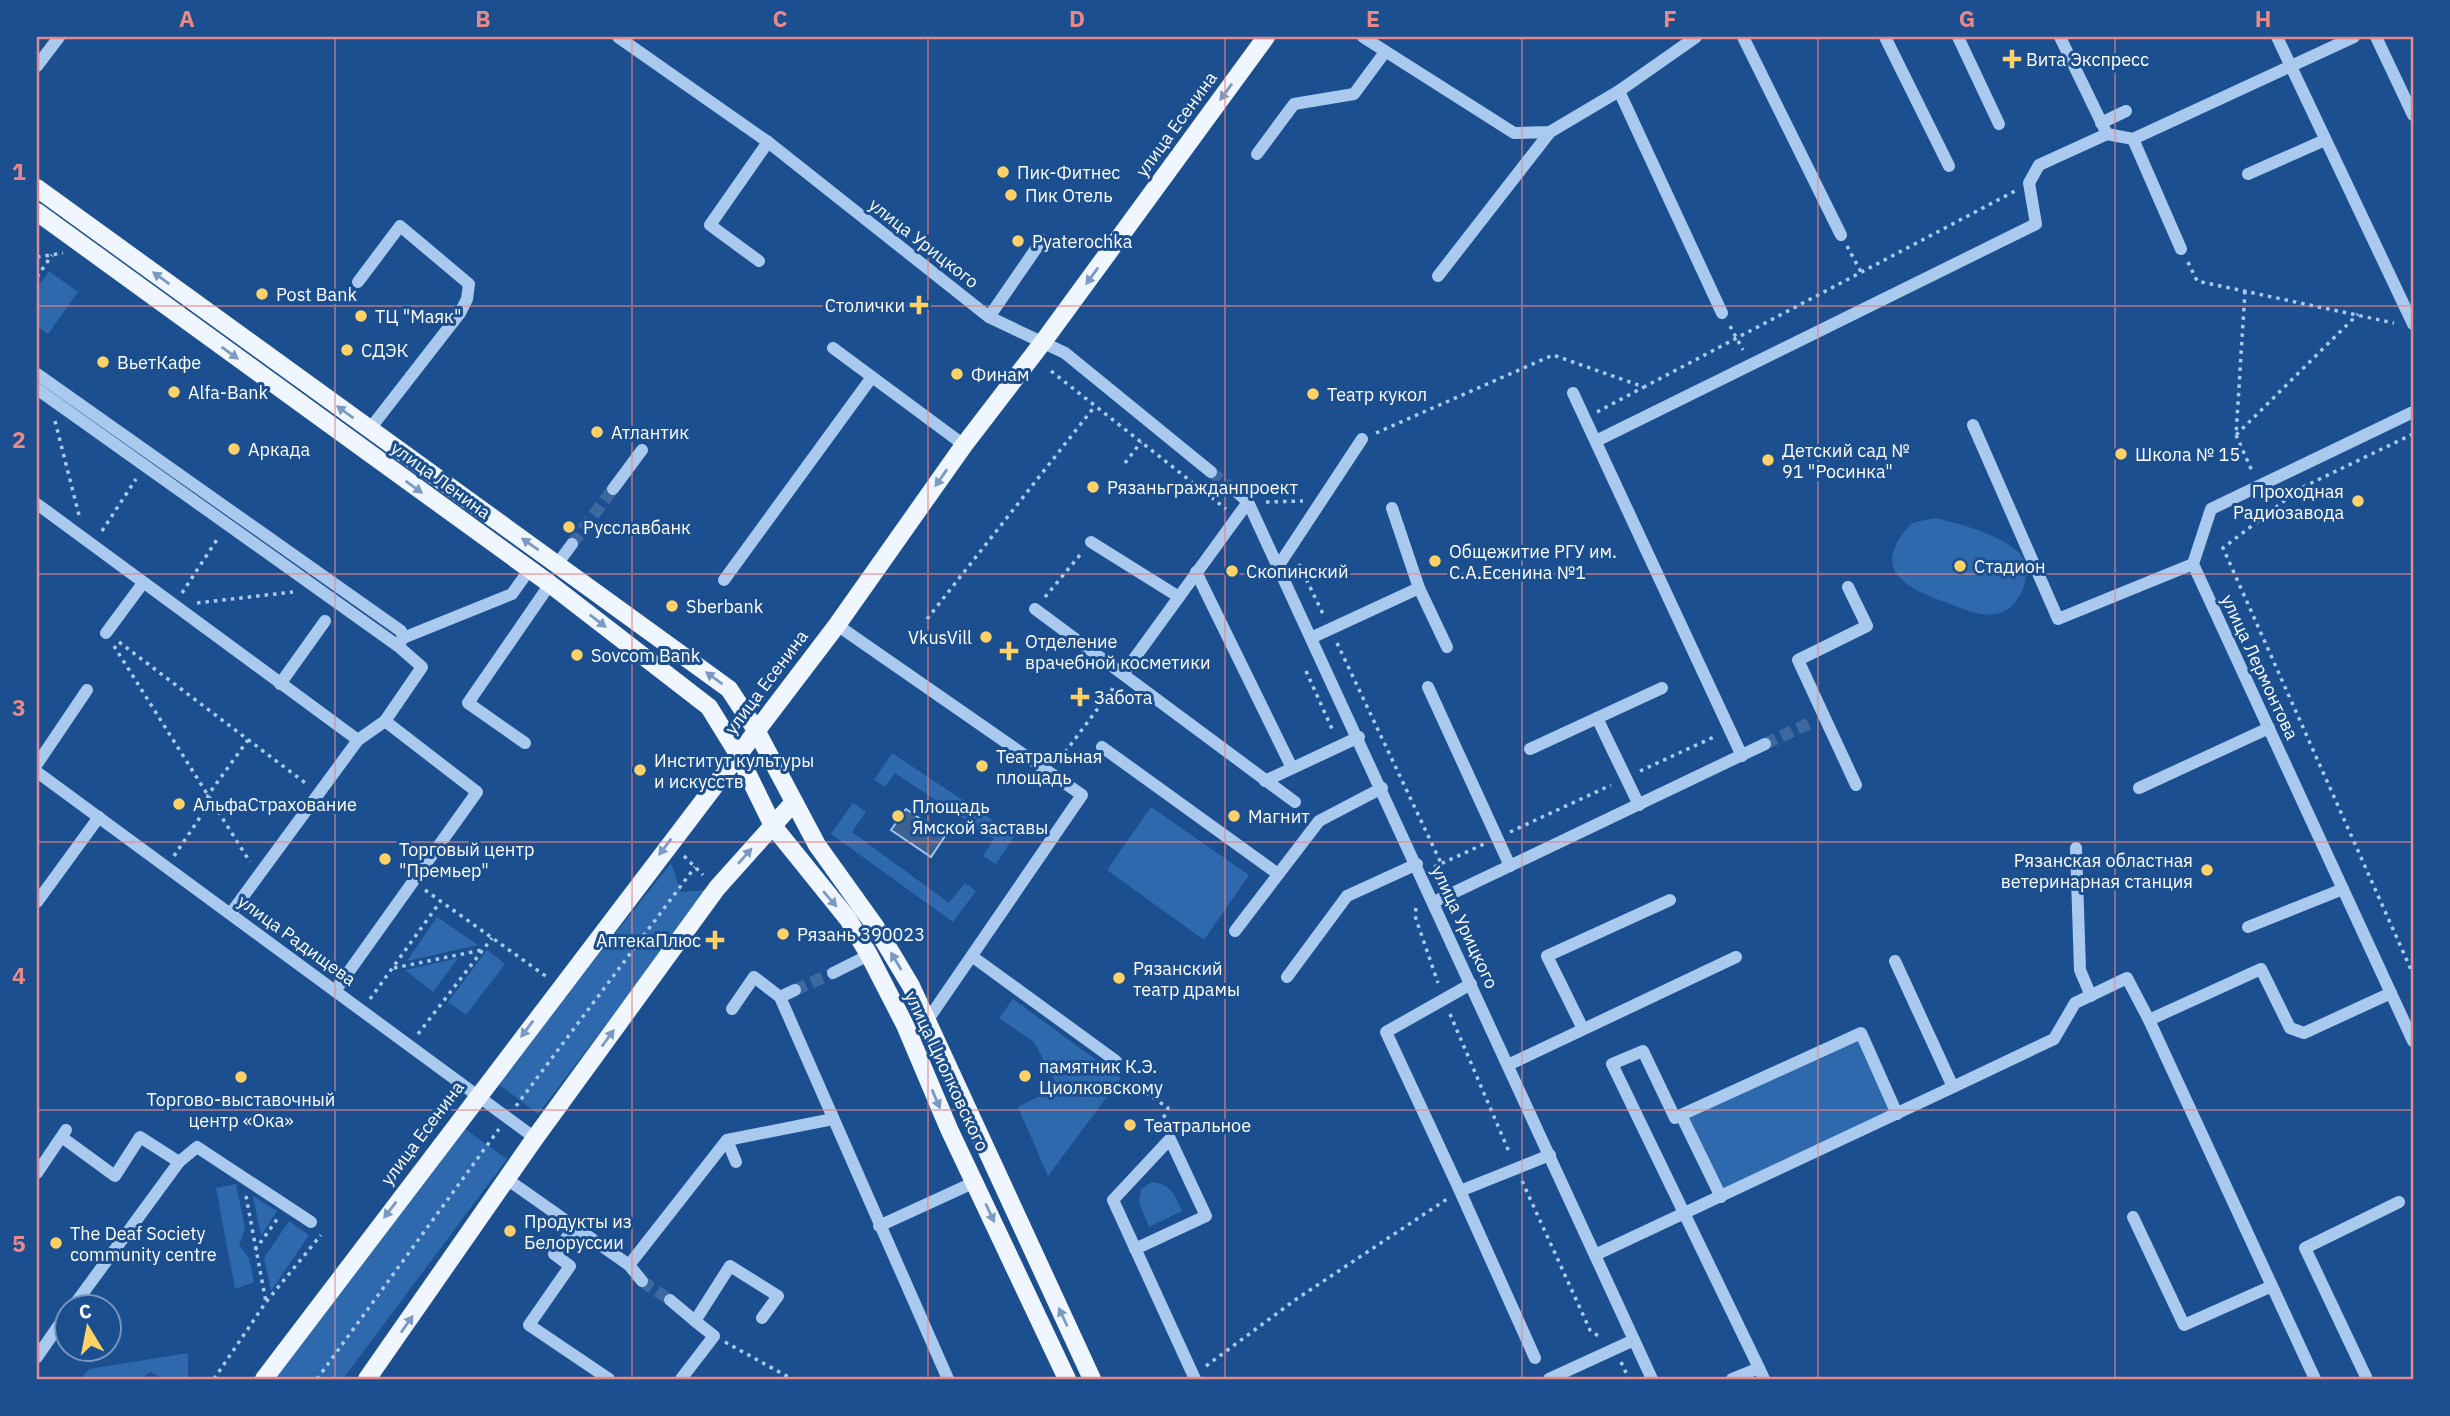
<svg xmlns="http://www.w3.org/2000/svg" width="2450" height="1416" font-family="'IBM Plex Sans',sans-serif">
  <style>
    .green { fill: #2e69ad }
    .water { fill: #3c6290; stroke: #9cc4f0; stroke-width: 2 }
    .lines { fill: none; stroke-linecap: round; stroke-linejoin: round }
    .minor-tunnel { stroke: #3d69a0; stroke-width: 12; stroke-dasharray: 12 6; stroke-linecap: butt }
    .path { stroke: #a9c9ee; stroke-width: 3.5; stroke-dasharray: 3.5 5; stroke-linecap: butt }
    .minor { stroke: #a9c9ee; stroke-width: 12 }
    .major { stroke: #f0f6ff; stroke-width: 18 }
    .oneway { fill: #7b9ac1 }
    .grid { fill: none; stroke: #e88989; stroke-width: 2; stroke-opacity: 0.55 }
    .poi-dot { fill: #ffd166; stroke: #1b4f8f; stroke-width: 2.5 }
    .labels { text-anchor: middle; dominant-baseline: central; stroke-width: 6; stroke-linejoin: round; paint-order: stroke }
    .poi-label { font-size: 18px; fill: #fff; stroke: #1b4f8f; text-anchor: start }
    .street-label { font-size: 18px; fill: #fff; stroke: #1b4f8f }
    .neatline { fill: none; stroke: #e88989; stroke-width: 2.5 }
    .grid-label { font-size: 23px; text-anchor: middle; font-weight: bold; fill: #e88989 }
  </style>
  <rect width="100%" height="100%" fill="#1b4f8f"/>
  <g class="green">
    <path d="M49,271L78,292L48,334L37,326V288Z"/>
    <path d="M1934,518C1956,522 2016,539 2024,560C2032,581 2017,611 1995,614C1979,617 1962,608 1948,603C1905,588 1868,569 1912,523Z"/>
    <path d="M892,753L1015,835L996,864L983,856L994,839L895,773L885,787L874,780Z"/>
    <path d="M853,803L866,812L852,832L949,903L965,883L976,891L953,922L831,834Z"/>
    <path d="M1151,807L1249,875L1204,940L1107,870Z"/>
    <path d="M671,863L681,892L708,890L538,1114L497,1083Z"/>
    <path d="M437,917L478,945L407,961Z"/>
    <path d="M487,950L505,964L466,1015L448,1002Z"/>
    <path d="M458,958L433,992L405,970Z"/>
    <path d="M1013,999L1121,1078L1048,1176L1018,1107L1058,1087L1034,1042L999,1018Z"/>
    <path d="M1859,1037L1891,1112L1722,1192L1686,1118Z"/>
    <path d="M461,1126L507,1159L343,1379H272Z"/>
    <path d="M1152,1182C1171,1184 1175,1195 1182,1211L1149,1227L1139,1203L1141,1189Z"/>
    <path d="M236,1184L245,1228L239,1245L249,1258L254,1282L235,1289L216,1188Z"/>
    <path d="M253,1196L277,1211L261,1236Z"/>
    <path d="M289,1221L309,1235L271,1291L264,1258Z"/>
    <path d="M188,1353V1378L163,1379L151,1372L140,1379H81L89,1369Z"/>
  </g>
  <path class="water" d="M906,809L945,836L931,857L891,830Z"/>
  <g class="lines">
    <g class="minor-tunnel">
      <path d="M1211,472L1238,493"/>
      <path d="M572,544L613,489"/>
      <path d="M1765,744L1812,722"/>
      <path d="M795,990L833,973"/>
      <path d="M642,1281L670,1300"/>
    </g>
    <g class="path">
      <path d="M1847,246L1861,272"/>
      <path d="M37,257L63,253"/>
      <path d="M2188,262L2197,281L2394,323"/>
      <path d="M37,277L52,255"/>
      <path d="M2245,291L2236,435L2358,314"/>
      <path d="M1730,326L1743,350"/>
      <path d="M1051,371L1226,509"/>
      <path d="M1597,412L1644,387"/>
      <path d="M55,421L79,515"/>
      <path d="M1376,433L1553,355L1644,387L2015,191"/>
      <path d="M2413,434L2301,488L2223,548L2413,974"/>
      <path d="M2236,435L2252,471"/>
      <path d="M1125,463L1141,442"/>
      <path d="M1266,502L1303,501"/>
      <path d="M102,531L136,479"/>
      <path d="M1299,564L1323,614"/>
      <path d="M182,593L218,538"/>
      <path d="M1045,597L1080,555"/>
      <path d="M197,603L293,592"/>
      <path d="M927,619L1095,406"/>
      <path d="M119,642L308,785"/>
      <path d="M1337,643L1441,863"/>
      <path d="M114,646L250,862"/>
      <path d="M1306,671L1333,731"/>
      <path d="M1060,759L1114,687"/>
      <path d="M1640,771L1716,736"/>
      <path d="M1510,832L1611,785"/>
      <path d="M174,856L207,807L208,795L248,740"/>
      <path d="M684,856L703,875"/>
      <path d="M1434,867L1484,844"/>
      <path d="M425,890L547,977"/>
      <path d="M1416,908L1415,916L1438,983"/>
      <path d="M394,968L482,950"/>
      <path d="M370,999L440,902"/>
      <path d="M1450,1014L1510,1154"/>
      <path d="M418,1034L492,938"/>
      <path d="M1132,1083L1168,1108L1163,1119L1165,1124"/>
      <path d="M516,1106L695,867"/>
      <path d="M1522,1181L1590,1330L1601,1338"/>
      <path d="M246,1196L266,1302"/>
      <path d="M255,1250L278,1218"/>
      <path d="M725,1342L792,1379"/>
      <path d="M1621,1362L1629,1379"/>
      <path d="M1206,1366L1295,1300L1447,1199"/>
      <path d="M214,1379L266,1302L321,1235"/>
      <path d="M317,1379L499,1129"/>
    </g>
    <g class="minor">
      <path d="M618,37L768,142L989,317L1065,353L1211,472"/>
      <path d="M1363,37L1514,133L1550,132L1619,91L1696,37"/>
      <path d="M1743,37L1841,235"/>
      <path d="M1885,37L1949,166"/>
      <path d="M1958,37L1999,124"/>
      <path d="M2277,37L2413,324"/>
      <path d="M2376,37L2413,115"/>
      <path d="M37,66L59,37"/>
      <path d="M1619,91L1722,313"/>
      <path d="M2101,123L2126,111"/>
      <path d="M2107,134L2133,139L2354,37"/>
      <path d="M2133,139L2181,249"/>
      <path d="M1257,154L1294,104L1354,94L1385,52"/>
      <path d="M2248,174L2325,140"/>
      <path d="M759,261L710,225L768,142"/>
      <path d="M1438,276L1550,132"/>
      <path d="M358,282L400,226L469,284L467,299L460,313L369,430"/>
      <path d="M989,317L1042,240"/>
      <path d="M833,348L964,445"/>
      <path d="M37,374L401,631L403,638L398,646"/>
      <path d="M37,389L398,646L422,667L385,721L358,740L231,913"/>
      <path d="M1573,393L1742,756"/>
      <path d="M2413,412L2211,509L2193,564L2413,1041"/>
      <path d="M1973,425L2058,619L2193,564"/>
      <path d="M1598,440L2036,224L2029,183L2039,165L2107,134L2060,37"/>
      <path d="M613,489L642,450"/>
      <path d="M1238,493L1248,502L1652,1379"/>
      <path d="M37,504L358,740"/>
      <path d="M1392,508L1419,588"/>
      <path d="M1091,542L1179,597"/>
      <path d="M558,563L572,544"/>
      <path d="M1279,565L1362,439"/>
      <path d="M1196,572L1292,768"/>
      <path d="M724,580L872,377"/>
      <path d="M1848,587L1867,626L1798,660L1856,785"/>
      <path d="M1035,609L1295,802"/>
      <path d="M837,625L1082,795L927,1021"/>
      <path d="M106,633L143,583"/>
      <path d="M1313,637L1419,588L1447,647"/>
      <path d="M403,638L512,594L529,570"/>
      <path d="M1123,674L1248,502"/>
      <path d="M280,684L325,621"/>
      <path d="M1428,687L1510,866"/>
      <path d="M1597,718L1639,805"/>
      <path d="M525,743L468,703L550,584"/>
      <path d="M1102,747L1278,874"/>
      <path d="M1530,749L1662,688"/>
      <path d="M37,764L87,690"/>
      <path d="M37,772L535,1138"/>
      <path d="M1265,781L1359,737"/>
      <path d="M2139,788L2269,728"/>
      <path d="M2076,848L2080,970L2091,996"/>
      <path d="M37,902L99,817"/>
      <path d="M1434,902L1765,744"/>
      <path d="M2248,927L2343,889"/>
      <path d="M1235,931L1319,821L1382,788"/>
      <path d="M973,957L1116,1061"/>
      <path d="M833,973L869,955"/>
      <path d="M1287,977L1347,896L1417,864"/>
      <path d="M1471,984L1386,1032L1460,1191L1550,1155"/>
      <path d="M335,991L477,792L385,721"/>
      <path d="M780,997L795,990"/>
      <path d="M732,1009L754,977L780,997L948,1379"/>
      <path d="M2149,1020L2315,1379"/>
      <path d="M1583,1029L1547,956L1670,900"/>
      <path d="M1508,1065L1736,957"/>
      <path d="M1953,1087L2054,1039L2075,1003L2127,978L2149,1020L2261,969L2290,1028L2304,1033L2391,993"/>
      <path d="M1681,1115L1675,1118L1643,1051L1612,1064L1759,1368"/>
      <path d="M63,1138L115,1176L140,1137L179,1162L197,1147L311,1222"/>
      <path d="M727,1140L833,1119"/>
      <path d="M37,1173L66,1130"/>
      <path d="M508,1180L629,1265L642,1281"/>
      <path d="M1460,1191L1535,1358"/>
      <path d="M1721,1197L1681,1115L1861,1033L1897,1114"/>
      <path d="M2133,1217L2184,1325L2272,1286"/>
      <path d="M879,1226L975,1182"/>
      <path d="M575,1227L554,1254L570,1266L529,1325L609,1379"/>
      <path d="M1135,1249L1206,1216L1170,1139L1113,1200L1195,1379"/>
      <path d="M1595,1255L1953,1087L1895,961"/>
      <path d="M629,1265L727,1140L736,1162"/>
      <path d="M670,1300L695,1321L730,1266L778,1296L762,1318"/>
      <path d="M72,1308L179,1162"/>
      <path d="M37,1357L66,1315"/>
      <path d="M681,1379L714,1336L695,1321"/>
      <path d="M1549,1379L1634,1340"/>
      <path d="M1732,1379L1759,1368L1764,1379"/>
      <path d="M2367,1379L2305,1248L2399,1202"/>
    </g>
    <g class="major">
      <path d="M37,188L729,689L756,730L817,845L875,926L911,986L1092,1379"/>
      <path d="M37,212L550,584L709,707L738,754L773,826L848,919L869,955L905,1025L949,1129L1067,1379"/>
      <path d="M264,1379L837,625L964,445L1043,342L1266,37"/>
      <path d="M367,1379L535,1138L717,888L794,802"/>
    </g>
  </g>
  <defs><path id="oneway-solid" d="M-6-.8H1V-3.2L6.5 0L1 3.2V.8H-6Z" transform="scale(1.75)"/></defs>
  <g class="oneway">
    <use href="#oneway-solid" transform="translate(1226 92) rotate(126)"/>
    <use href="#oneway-solid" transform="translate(1092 276) rotate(126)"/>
    <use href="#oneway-solid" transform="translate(161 278) rotate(-144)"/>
    <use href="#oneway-solid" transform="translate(230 353) rotate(36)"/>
    <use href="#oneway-solid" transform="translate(345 412) rotate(-144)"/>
    <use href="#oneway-solid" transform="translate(941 478) rotate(125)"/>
    <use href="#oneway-solid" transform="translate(414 487) rotate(36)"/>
    <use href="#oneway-solid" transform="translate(530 544) rotate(-145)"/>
    <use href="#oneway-solid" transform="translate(598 621) rotate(38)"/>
    <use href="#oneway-solid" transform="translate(714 678) rotate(-144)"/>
    <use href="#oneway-solid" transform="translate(665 847) rotate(127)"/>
    <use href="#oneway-solid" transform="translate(745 856) rotate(-49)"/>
    <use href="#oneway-solid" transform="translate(830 899) rotate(49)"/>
    <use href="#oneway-solid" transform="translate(896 961) rotate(-121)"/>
    <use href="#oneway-solid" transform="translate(527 1029) rotate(127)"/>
    <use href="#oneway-solid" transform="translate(608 1038) rotate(-54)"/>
    <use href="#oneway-solid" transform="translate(936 1099) rotate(67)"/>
    <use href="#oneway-solid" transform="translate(390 1210) rotate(127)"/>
    <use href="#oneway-solid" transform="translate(990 1213) rotate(65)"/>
    <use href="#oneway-solid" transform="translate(1063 1317) rotate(-115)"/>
    <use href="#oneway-solid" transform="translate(407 1324) rotate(-55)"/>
  </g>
  <path class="grid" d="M335,37V1379M632,37V1379M928,37V1379M1225,37V1379M1522,37V1379M1818,37V1379M2115,37V1379M37,306H2413M37,574H2413M37,842H2413M37,1110H2413"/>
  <g class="poi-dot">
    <path d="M2008.5 48.5h7v7h7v7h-7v7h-7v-7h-7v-7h7z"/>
    <circle cx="1003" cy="172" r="7"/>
    <circle cx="1011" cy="195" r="7"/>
    <circle cx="1018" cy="241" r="7"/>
    <circle cx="262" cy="294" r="7"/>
    <path d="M915.5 294.5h7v7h7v7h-7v7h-7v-7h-7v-7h7z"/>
    <circle cx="361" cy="316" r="7"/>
    <circle cx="347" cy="350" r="7"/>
    <circle cx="103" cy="362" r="7"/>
    <circle cx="957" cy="374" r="7"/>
    <circle cx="174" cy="392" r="7"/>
    <circle cx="1313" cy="394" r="7"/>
    <circle cx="597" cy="432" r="7"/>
    <circle cx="234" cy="449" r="7"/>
    <circle cx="2121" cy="454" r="7"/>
    <circle cx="1768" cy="460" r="7"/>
    <circle cx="1093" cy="487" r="7"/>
    <circle cx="2358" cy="501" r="7"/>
    <circle cx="569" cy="527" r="7"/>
    <circle cx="1435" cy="561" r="7"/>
    <circle cx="1960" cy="566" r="7"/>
    <circle cx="1232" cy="571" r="7"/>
    <circle cx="672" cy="606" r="7"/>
    <circle cx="986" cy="637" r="7"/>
    <path d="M1005.5 640.5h7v7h7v7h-7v7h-7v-7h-7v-7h7z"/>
    <circle cx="577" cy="655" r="7"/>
    <path d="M1076.5 686.5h7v7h7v7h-7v7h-7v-7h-7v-7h7z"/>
    <circle cx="982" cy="766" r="7"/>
    <circle cx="640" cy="770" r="7"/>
    <circle cx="179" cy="804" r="7"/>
    <circle cx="898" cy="816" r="7"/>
    <circle cx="1234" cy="816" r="7"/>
    <circle cx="385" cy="859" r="7"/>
    <circle cx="2207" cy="870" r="7"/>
    <circle cx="783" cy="934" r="7"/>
    <path d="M711.5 929.5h7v7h7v7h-7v7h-7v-7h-7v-7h7z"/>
    <circle cx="1119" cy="978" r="7"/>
    <circle cx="1025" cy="1076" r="7"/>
    <circle cx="241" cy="1077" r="7"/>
    <circle cx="1130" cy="1125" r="7"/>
    <circle cx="510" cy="1231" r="7"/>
    <circle cx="56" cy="1243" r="7"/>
  </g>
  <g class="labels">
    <g class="poi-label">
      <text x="2026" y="59">Вита Экспресс</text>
      <text x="1017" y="172">Пик-Фитнес</text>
      <text x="1025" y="195">Пик Отель</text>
      <text x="1032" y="241">Pyaterochka</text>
      <text x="276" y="294">Post Bank</text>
      <text x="905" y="305" text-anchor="end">Столички</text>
      <text x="375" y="316">ТЦ "Маяк"</text>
      <text x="361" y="350">СДЭК</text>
      <text x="117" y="362">ВьетКафе</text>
      <text x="971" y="374">Финам</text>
      <text x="188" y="392">Alfa-Bank</text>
      <text x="1327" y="394">Театр кукол</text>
      <text x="611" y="432">Атлантик</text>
      <text x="248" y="449">Аркада</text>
      <text x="1782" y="450">Детский сад №<tspan x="1782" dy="21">91 "Росинка"</tspan></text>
      <text x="2135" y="454">Школа № 15</text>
      <text x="1107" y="487">Рязаньгражданпроект</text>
      <text x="2344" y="491" text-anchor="end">Проходная<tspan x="2344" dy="21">Радиозавода</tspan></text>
      <text x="583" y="527">Русславбанк</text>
      <text x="1449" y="551">Общежитие РГУ им.<tspan x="1449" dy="21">С.А.Есенина №1</tspan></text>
      <text x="1974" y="566">Стадион</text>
      <text x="1246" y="571">Скопинский</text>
      <text x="686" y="606">Sberbank</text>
      <text x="972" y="637" text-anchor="end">VkusVill</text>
      <text x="1025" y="641">Отделение<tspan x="1025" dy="21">врачебной косметики</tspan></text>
      <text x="591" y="655">Sovcom Bank</text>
      <text x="1094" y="697">Забота</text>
      <text x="996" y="756">Театральная<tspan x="996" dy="21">площадь</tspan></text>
      <text x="654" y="760">Институт культуры<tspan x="654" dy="21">и искусств</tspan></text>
      <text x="193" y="804">АльфаСтрахование</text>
      <text x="912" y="806">Площадь<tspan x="912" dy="21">Ямской заставы</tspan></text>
      <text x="1248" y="816">Магнит</text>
      <text x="399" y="849">Торговый центр<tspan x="399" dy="21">"Премьер"</tspan></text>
      <text x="2193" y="860" text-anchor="end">Рязанская областная<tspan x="2193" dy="21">ветеринарная станция</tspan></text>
      <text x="797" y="934">Рязань 390023</text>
      <text x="701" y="940" text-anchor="end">АптекаПлюс</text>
      <text x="1133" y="968">Рязанский<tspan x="1133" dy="21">театр драмы</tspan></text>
      <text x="1039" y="1066">памятник К.Э.<tspan x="1039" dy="21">Циолковскому</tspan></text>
      <text x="241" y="1099" text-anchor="middle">Торгово-выставочный<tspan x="241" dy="21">центр «Ока»</tspan></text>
      <text x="1144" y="1125">Театральное</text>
      <text x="524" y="1221">Продукты из<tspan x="524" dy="21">Белоруссии</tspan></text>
      <text x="70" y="1233">The Deaf Society<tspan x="70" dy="21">community centre</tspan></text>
    </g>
    <g class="street-label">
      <text transform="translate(1176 124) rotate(-54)">улица Есенина</text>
      <text transform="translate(924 243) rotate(38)">улица Урицкого</text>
      <text transform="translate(441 480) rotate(36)">улица Ленина</text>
      <text transform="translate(2260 667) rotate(65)">улица Лермонтова</text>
      <text transform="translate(766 682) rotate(-53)">улица Есенина</text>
      <text transform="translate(1465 927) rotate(65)">улица Урицкого</text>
      <text transform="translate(297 940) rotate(36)">улица Радищева</text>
      <text transform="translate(947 1071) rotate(65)">улица Циолковского</text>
      <text transform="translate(422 1133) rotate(-53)">улица Есенина</text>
    </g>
  </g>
  <rect width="2450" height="1416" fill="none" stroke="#1b4f8f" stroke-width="77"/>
  <g transform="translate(88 1328) rotate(350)"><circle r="33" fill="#1b4f8f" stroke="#7695bc" stroke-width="2"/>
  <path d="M0-5L12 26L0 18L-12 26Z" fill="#ffd166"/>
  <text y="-10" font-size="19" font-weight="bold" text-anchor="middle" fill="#ffffff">С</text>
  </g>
  <rect x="38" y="38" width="2374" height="1340" class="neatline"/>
  <g class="grid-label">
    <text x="187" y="27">A</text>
    <text x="483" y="27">B</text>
    <text x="780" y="27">C</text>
    <text x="1077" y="27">D</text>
    <text x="1373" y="27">E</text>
    <text x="1670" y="27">F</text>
    <text x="1967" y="27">G</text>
    <text x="2263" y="27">H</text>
    <text x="19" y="180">1</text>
    <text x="19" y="448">2</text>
    <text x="19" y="716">3</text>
    <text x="19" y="984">4</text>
    <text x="19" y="1252">5</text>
  </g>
</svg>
